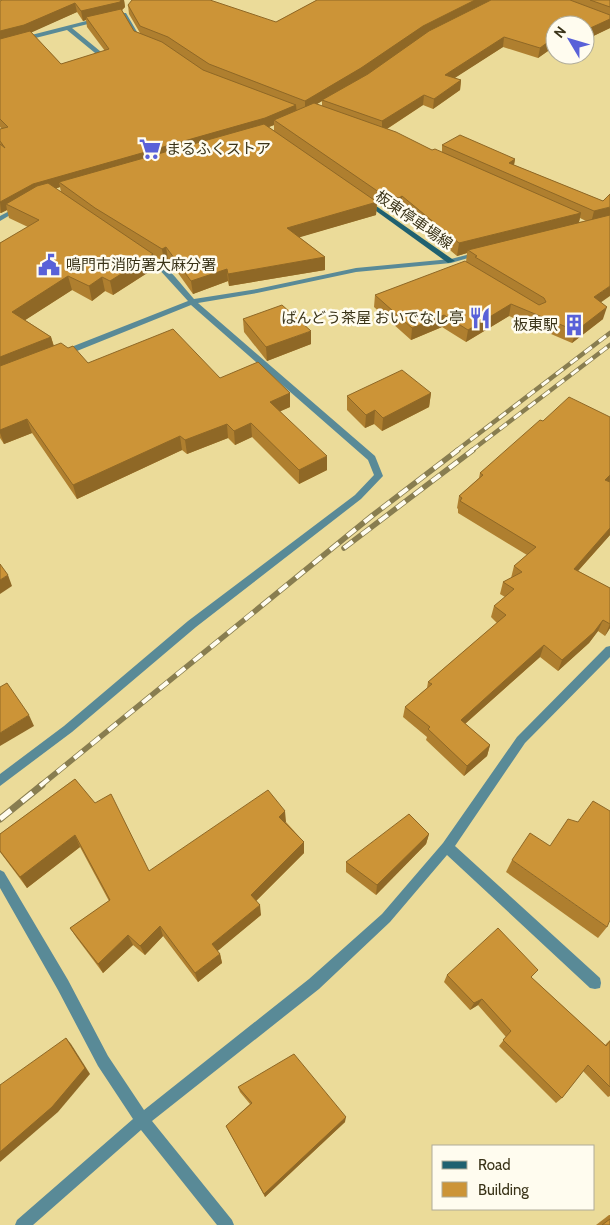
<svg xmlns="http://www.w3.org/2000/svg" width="610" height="1225" font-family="Cabin,'Noto Sans JP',sans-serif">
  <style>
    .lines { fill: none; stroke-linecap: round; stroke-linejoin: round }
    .minor { fill: #598a97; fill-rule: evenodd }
    .secondary { fill: #206170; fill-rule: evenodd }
    .rail-far2-casing { stroke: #887d50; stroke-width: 4.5 }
    .rail-far1-casing { stroke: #887d50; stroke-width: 5.5 }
    .rail-casing { stroke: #887d50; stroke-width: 7 }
    .rail-far2 { stroke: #fffcef; stroke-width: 3; stroke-dasharray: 9; stroke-linecap: butt }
    .rail-far1 { stroke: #fffcef; stroke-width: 4; stroke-dasharray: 11; stroke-linecap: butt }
    .rail { stroke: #fffcef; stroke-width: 5; stroke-dasharray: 14; stroke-linecap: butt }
    .wall { fill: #af7f2f; fill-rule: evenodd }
    .shaded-wall { fill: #8f6826 }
    .building { fill: #cc9437; stroke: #8f6826 }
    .labels { text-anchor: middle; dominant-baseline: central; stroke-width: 5; stroke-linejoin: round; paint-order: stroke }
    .far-poi-label { font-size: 15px; fill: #3a3318; stroke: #fffcef; text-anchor: start }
    .far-street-label { font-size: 15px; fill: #3a3318; stroke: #fffcef }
  </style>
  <rect width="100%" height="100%" fill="#ebdb99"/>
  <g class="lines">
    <g class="minor">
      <path d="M122,13H126L140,37L144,38V40L136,39Z"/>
      <path d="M98,18L100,19V21L72,28L106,56V58L97,60V58L100,57L67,30L0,47V43Z"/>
      <path d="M17,207L22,208L0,221V216Z"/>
      <path d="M140,251C156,250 184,288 194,299L257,289L356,268L451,259L478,252L482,254L451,263L356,272L257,293L198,303L375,456L383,476L361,499L196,627L72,732L0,786V774L64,726L188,621L355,495L374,475L368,460L191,305L67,355H61V351L188,301L157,267L140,255Z"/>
      <path d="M610,646V657L525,743L455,846L600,978L601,983L600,988L595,989L590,988L447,855L390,922L319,989L152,1121L232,1220L234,1225H217L141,1130L33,1225H15L17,1220L133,1119L98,1066L58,990L0,888V870L4,872L68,980L108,1056L144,1110L309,979L382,914L443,843L517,737L606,647Z"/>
    </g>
    <path class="secondary" d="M365,201H369L455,261L448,263L365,203Z"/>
    <g class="rail-far2-casing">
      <g id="rail-far2">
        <path d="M456,451L610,333"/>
        <path d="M471,451L610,345"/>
      </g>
    </g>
    <g class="rail-far1-casing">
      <g id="rail-far1">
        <path d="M344,548L473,450"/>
        <path d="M40,786L373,515L458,450"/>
      </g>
    </g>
    <g class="rail-casing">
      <path id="rail" d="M0,819L42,785"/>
    </g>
    <use href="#rail-far2" class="rail-far2"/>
    <use href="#rail-far1" class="rail-far1"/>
    <use href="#rail" class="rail"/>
  </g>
  <g class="wall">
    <path d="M2,0H124L125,7L122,10L134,31L140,33L129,14L128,5L276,22L317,0H610V28L585,40V25H555V46L538,58L503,47L454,78L461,80L460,90L433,109L423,105L387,129L432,150L442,152V145L515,159L514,165L603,201L601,302L603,319L572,343L509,316L466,342L442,327L411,340L374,307L375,295L466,262L467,253L457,256L401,209L398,211L395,209L388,211L377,203L376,215L299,237L325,257V270L229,286L228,281L193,294L168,259L164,262L153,255L155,268L113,295L105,291L92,301L72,290L25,320L51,337L54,346L88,363L220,378L290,393V407L280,411L327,470L299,484L252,437L235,445L228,438L187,454L182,450L77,499L32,433L4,444L0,438V243L28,227L9,218L7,210L1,213H0V129H2L0,127V1ZM77,12L83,21L86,20L87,27L105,51L61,64L31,32ZM322,101V106L317,104ZM274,125V131L269,127ZM60,187L61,192L55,189ZM580,218L586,221L579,222Z"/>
    <path d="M243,319L311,344L267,361L244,332Z"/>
    <path d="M431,393L429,407L382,431L374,424L365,428L347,410V396Z"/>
    <path d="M610,417V535L578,571L610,588V628L605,636L598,631L589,643L558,671L540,657L465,724L490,745L487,756L464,776L426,740L427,737L403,717L405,707L427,688L428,682L497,623L491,617L494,606L505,597L500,594L503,582L511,578L514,566L527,555L458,513V509L457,508L459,496L479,478L480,473L543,421Z"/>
    <path d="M75,779L149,871L286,822L304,842V853L256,901L261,915L217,951L220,954L222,963L198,982L163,936L145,955L133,945L103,973L76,937L70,928L109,901L80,847L27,888L0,852V834Z"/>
    <path d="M429,834L426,844L376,895L346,872V862Z"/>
    <path d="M512,860L607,927L598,938L506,872Z"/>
    <path d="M447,975L532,978L605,1045L610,1040V1096L608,1097L583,1071L562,1098L556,1103L499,1046L506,1037L478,1005L470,1010L444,982Z"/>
    <path d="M238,1087L345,1122L265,1197L226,1126L250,1104L240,1092Z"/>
    <path d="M609,1215H610V1225H596Z"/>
  </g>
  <g class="shaded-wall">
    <path d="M121,0H124L125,7L121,11L86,17V20L83,21L81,11Z"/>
    <path d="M475,0H493L361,78L322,100V101L305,111V101L423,26Z"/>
    <path d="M75,3L77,12L26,35L0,41V31Z"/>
    <path d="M610,19V28L585,40L586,30Z"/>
    <path d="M504,37L503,47L444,85L445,75Z"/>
    <path d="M555,37V46L538,58L540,48Z"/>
    <path d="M461,80L460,90L433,109L434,99Z"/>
    <path d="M424,95L423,105L382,132V121Z"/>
    <path d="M296,105L297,115L274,120V125L266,128L59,182L60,187L6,204L7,210L1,213L0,202L33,184Z"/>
    <path d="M515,159L513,170L509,163Z"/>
    <path d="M402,196L401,209L398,211L399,198Z"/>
    <path d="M396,197L395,209L388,211L389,199Z"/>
    <path d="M377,202L376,215L287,241V228Z"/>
    <path d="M610,207V216L591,223L594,211Z"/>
    <path d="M581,213L578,226L468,250L467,253L457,256L459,243Z"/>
    <path d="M166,247L168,259L164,262L162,249Z"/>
    <path d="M153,254L155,268L113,295L110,281Z"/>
    <path d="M325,257V270L229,286L228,274Z"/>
    <path d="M227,269L228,281L193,294L191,281Z"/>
    <path d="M68,276L72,290L16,326L12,312Z"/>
    <path d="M102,277L105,291L92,301L89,286Z"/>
    <path d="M610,286V296L590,310L594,297Z"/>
    <path d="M511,304L509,316L466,342L468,330Z"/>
    <path d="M607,307L603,319L572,343L576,331Z"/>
    <path d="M444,315L442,327L411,340L412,328Z"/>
    <path d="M311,331V344L267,361L266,347Z"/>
    <path d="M51,337L55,351L0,373V357Z"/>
    <path d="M290,393V407L270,416V402Z"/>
    <path d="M431,393L429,407L382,431L383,418Z"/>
    <path d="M375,410L374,424L365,428L366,415Z"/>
    <path d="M27,419L32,433L4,444L0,433V430Z"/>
    <path d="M251,423L252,437L235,445L234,431Z"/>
    <path d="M227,424L228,438L187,454L185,440Z"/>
    <path d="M180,436L182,450L77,499L73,485Z"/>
    <path d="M327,456V470L299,484V470Z"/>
    <path d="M610,475V484L605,480Z"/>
    <path d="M610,528V535L569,581L574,569Z"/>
    <path d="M8,575L12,586L0,594V580Z"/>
    <path d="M603,620L598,631L589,643L558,671L562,660Z"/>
    <path d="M610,624V628L605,636Z"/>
    <path d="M544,645L540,657L458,730L461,720Z"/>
    <path d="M29,715L34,726L0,746V733Z"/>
    <path d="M490,745L487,756L464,776L467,766Z"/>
    <path d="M285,811L286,822L280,828L279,817Z"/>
    <path d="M429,834L426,844L376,895L377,885Z"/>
    <path d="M75,835L80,847L27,888L20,877Z"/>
    <path d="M304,842V853L252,905L251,895Z"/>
    <path d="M260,905L261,915L214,954L212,944Z"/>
    <path d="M160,926L163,936L145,955L140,946Z"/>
    <path d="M128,935L133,945L103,973L98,964Z"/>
    <path d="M220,954L222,963L198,982L195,973Z"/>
    <path d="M482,999L478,1005L470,1010L474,1003Z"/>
    <path d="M66,1038L71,1044L90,1074L58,1112L0,1162V1152Z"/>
    <path d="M346,1117L345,1122L265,1197L264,1194Z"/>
  </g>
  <g class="building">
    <path d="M2,0H121L120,2L81,11L75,3L24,25L0,31V1Z"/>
    <path d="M132,0H210L276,22L317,0H475L423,26L361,68L305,101L209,64L168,37L140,26L128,5Z"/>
    <path d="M491,0H570L610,15V19L586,30H585V25H555V37L540,48L504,37L445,75L461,80L434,99L424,95L382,121L322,100L368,74L429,31Z"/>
    <path d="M590,0H610V7Z"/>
    <path d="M121,9L134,31L162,42L203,70L296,105L265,118L33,184L0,202V144L5,148L0,141V129L8,127L0,119V39L30,31L61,64L109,49L86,17Z"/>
    <path d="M314,103L396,132L432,150L435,149L581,213L459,243L402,196L399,198L396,197L389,199L274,120Z"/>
    <path d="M264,124L377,202L287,228L325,257L228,274L227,269L191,281L166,247L162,249L95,208L59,182Z"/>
    <path d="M460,135L515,159L509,163L603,201L610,194V207L594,211L442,145Z"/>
    <path d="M48,183L153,254L110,281L102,277L89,286L68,276L12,312L51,337L0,357V243L39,220L6,204L37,186Z"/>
    <path d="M610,215V286L594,297L607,307L576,331L511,304L468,330L444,315L412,328L375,295L465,261L539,305L546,302L544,298L475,257L477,256L468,250Z"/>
    <path d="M282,305L311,331L266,347L243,319Z"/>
    <path d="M173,329L220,378L258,362L290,393L270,402L327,456L299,470L251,423L234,431L227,424L185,440L180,436L73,485L27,419L0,430V366L61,343L68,348L73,346L88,363Z"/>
    <path d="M402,370L431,393L383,418L375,410L366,415L347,396Z"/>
    <path d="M569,397L610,417V475L605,480L610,482V528L574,569L610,588V624L603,620L594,632L562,660L544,645L461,720L490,745L467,766L428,729L430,727L405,707L432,684L428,682L506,615L494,606L514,589L503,582L522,572L514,566L536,547L460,501L462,498L459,496L483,475L480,473L540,420L543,421Z"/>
    <path d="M0,564L8,575L0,580Z"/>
    <path d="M7,683L29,715L0,733V687Z"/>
    <path d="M75,779L95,803L111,794L149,871L268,790L285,811L279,817L304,842L251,895L260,905L212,944L220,954L195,973L160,926L140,946L128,935L98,964L70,928L110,900L75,835L20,877L0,851V834Z"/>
    <path d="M593,801L610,811V920L607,927L512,860L530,833L550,846L568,819L578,822Z"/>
    <path d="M409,814L429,834L377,885L346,862Z"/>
    <path d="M498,928L538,970L531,977L606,1046L610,1041V1087L588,1065L562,1098L503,1040L511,1031L482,999L474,1003L447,975Z"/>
    <path d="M66,1038L85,1068L52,1107L0,1152V1085Z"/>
    <path d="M294,1054L346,1117L264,1194L226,1126L252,1103L238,1087Z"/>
    <path d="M610,1219V1225H602Z"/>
  </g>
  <defs>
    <g id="supermarket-bare" transform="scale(1.725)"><path d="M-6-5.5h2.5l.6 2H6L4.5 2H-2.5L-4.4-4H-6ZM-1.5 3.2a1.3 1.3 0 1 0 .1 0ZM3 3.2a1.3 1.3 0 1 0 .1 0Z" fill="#5961d8" stroke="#fffcef" stroke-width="2.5" paint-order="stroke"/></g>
    <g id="civic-bare" transform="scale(1.725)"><path d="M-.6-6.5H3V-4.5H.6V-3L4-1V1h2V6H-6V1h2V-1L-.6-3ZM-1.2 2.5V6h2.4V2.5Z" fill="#5961d8" stroke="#fffcef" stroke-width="2.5" paint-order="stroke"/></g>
    <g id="restaurant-bare" transform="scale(1.725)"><path d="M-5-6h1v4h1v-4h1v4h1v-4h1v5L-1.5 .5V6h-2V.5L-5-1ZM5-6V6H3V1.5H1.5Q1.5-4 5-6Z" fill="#5961d8" stroke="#fffcef" stroke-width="2.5" paint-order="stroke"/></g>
    <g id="building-bare" transform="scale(1.725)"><path d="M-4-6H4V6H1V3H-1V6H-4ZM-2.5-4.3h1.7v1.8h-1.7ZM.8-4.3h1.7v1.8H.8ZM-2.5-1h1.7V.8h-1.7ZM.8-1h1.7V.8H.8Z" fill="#5961d8" stroke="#fffcef" stroke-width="2.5" paint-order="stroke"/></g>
  </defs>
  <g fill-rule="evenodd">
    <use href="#supermarket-bare" x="150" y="149"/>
    <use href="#civic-bare" x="49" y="265"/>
    <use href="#restaurant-bare" x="480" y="318"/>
    <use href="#building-bare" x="574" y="325"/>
  </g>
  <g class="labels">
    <g class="far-poi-label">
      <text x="166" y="149">まるふくストア</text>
      <text x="66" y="265">鳴門市消防署大麻分署</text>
      <text x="464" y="318" text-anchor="end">ばんどう茶屋 おいでなし亭</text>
      <text x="558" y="325" text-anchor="end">板東駅</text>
    </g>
    <g class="far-street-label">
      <text transform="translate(414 220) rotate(35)">板東停車場線</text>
    </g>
  </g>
  <rect x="432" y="1145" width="162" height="65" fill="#fffcef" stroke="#b0ac99"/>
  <rect x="442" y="1161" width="25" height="8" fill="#206170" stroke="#b0ac99"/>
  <text x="478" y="1170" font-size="15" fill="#3a3318">Road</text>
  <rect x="442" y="1182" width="25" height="15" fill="#cc9437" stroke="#b0ac99"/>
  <text x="478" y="1195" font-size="15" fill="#3a3318">Building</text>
  <g transform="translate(570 40) rotate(308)"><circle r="24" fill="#fffcef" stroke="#b0ac99"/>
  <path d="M0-4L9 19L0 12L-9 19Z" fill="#5961d8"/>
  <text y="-8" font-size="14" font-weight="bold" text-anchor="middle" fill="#3a3318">N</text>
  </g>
</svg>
